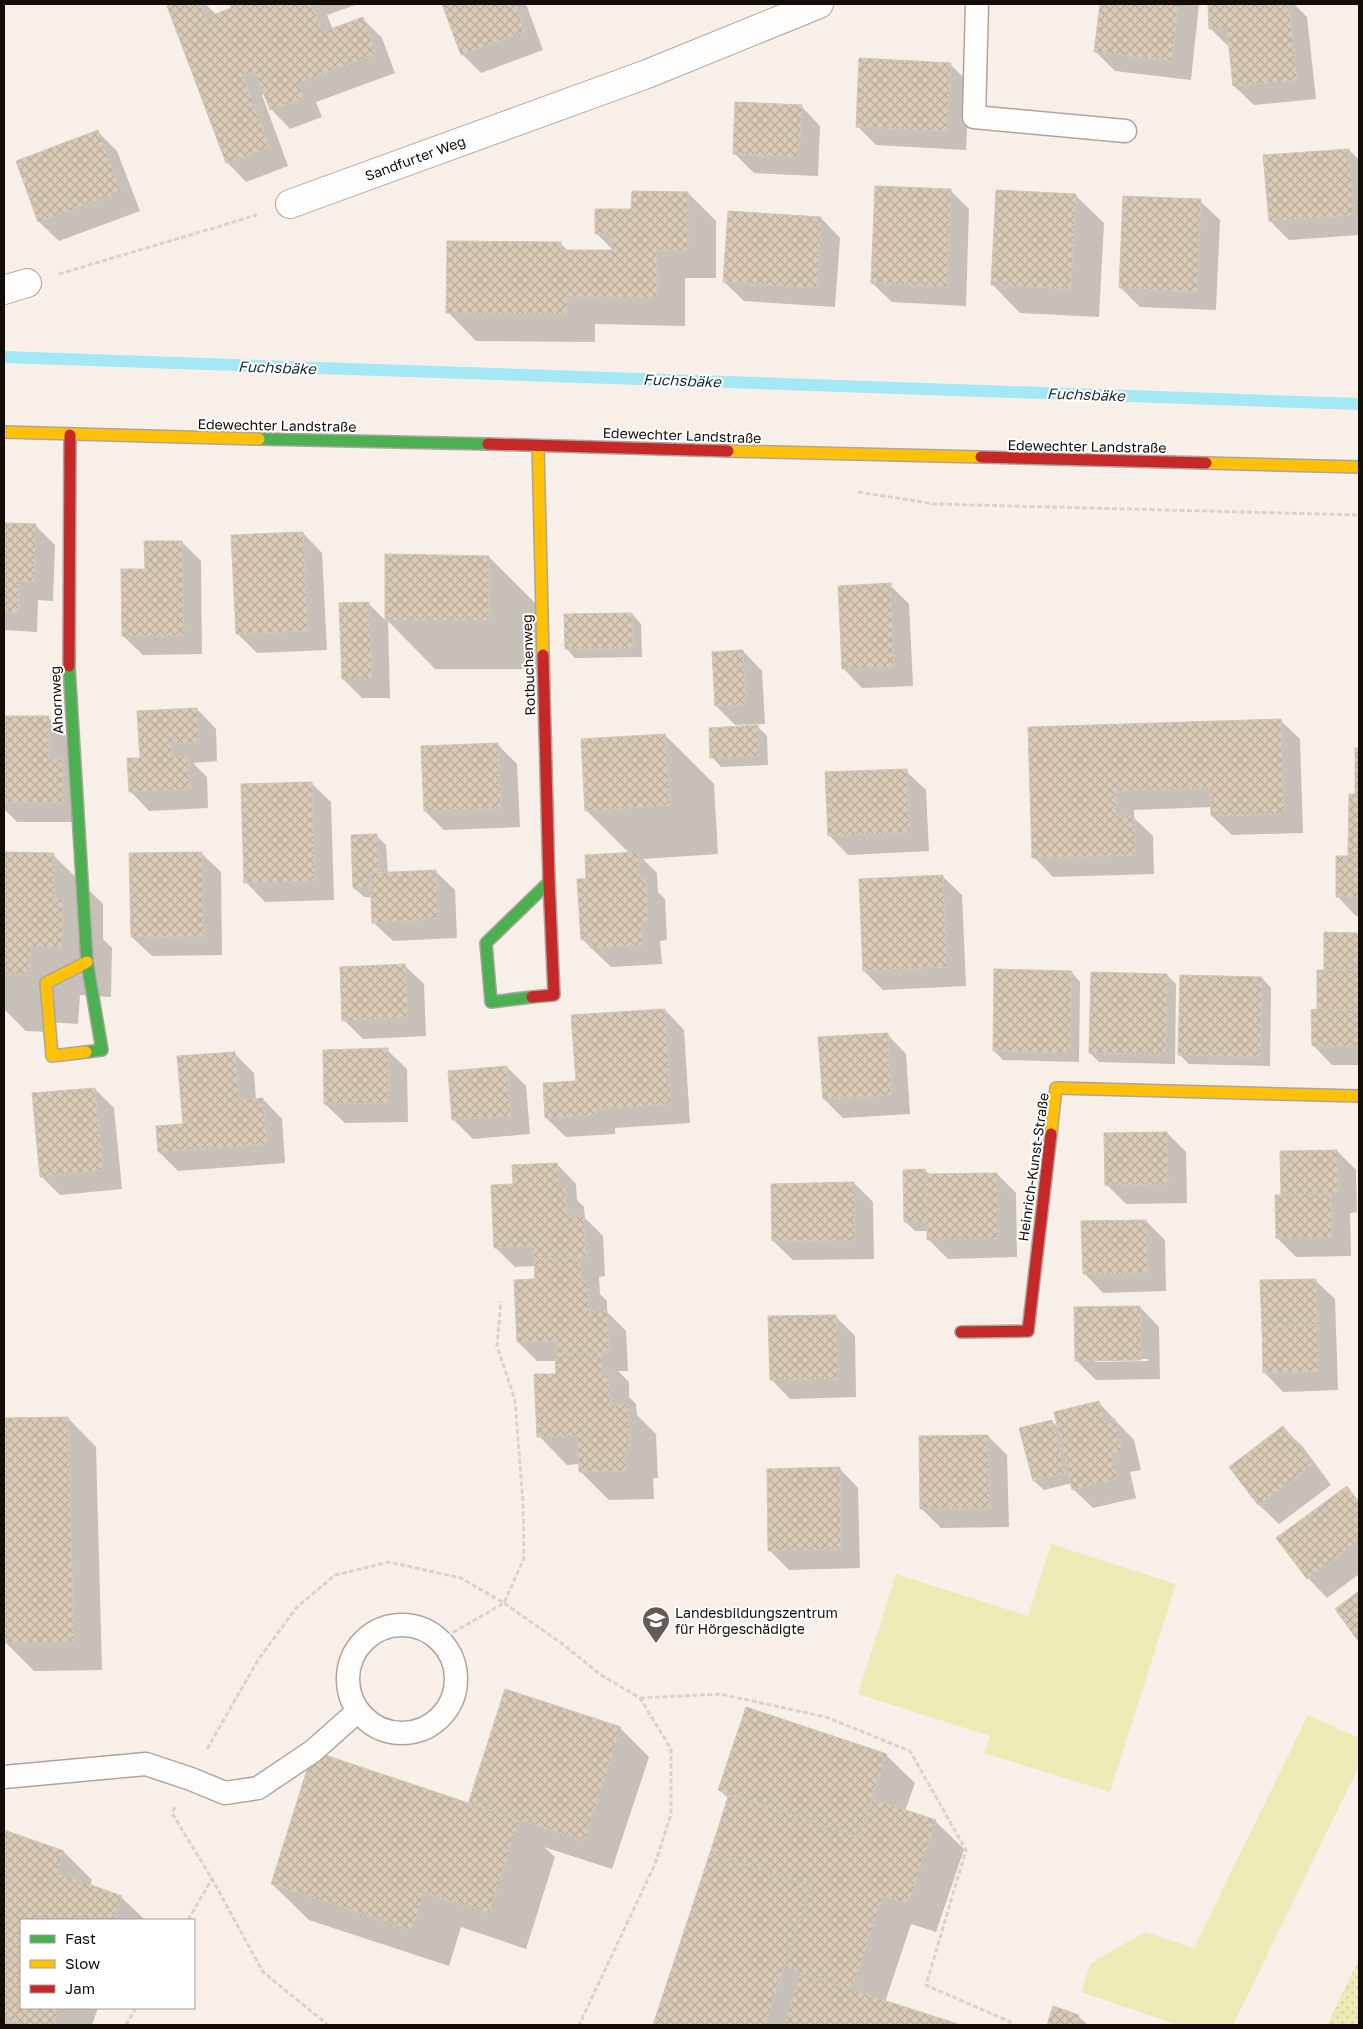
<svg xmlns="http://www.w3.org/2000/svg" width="1363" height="2029" font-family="'Golos Text',sans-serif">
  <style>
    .grass { fill: url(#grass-dots) }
    .garden { fill: #eceab5 }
    .shadow { fill: #0003; fill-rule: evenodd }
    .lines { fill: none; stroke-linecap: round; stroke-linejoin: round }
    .stream { stroke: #a4e8f5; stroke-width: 12 }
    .building { fill: url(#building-cross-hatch); stroke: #cdc7bf }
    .lane-casing { stroke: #aca59f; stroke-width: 25 }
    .street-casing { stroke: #aca59f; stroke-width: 30 }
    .fast-casing { stroke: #aca59f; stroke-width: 14 }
    .slow-casing { stroke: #aca59f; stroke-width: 14 }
    .jam-casing { stroke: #aca59f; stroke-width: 14 }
    .path { stroke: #d6d3d1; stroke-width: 3; stroke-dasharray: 5 2.5; stroke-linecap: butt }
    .lane { stroke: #fefdfc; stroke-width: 22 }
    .street { stroke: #fefdfc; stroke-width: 28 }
    .fast { stroke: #4caf50; stroke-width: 11 }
    .slow { stroke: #ffc107; stroke-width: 11 }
    .jam { stroke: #c62828; stroke-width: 11 }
    .labels { text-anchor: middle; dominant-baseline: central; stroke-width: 4; stroke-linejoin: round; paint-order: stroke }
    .street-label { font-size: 14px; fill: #130d07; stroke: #fff }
    .poi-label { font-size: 14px; fill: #130d07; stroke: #fff; text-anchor: start }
    .water-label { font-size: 15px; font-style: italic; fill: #162d32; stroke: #fff }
  </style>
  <defs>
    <pattern id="grass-dots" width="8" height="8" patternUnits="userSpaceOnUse" patternTransform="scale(1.25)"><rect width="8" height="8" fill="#eceab5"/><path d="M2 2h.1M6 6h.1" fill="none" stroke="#cac89a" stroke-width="1.8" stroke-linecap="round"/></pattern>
    <pattern id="building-cross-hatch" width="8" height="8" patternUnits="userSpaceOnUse" patternTransform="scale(1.25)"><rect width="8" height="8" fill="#d9cab5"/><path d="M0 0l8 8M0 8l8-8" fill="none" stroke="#b9ac9a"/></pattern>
  </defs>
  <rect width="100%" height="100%" fill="#f8f0e8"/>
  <path class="grass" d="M1359,1959V2025H1327Z"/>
  <g class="garden">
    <path d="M1051,1544L1176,1584L1110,1792L984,1753L990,1736L858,1694L896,1574L1028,1616Z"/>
    <path d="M1308,1715L1359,1738V1766L1233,2025H1178L1081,1992L1091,1963L1145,1932L1194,1948Z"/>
  </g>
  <g class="shadow">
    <path d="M177,4H205L217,15L233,9L231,4H358L327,15L333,30L363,19L382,38L395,73L316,102L322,117L290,129L271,109L265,94L262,95L288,166L246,182L227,162L168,7Z"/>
    <path d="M443,4H526L543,50L481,73L462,54Z"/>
    <path d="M1101,4H1199L1191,80L1115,71L1096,52Z"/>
    <path d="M1209,4H1294L1307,17L1316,99L1254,105L1234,86L1230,48L1210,28Z"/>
    <path d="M950,64L969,83L966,150L876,145L857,126Z"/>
    <path d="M801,106L820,126L818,176L754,173L735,154Z"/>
    <path d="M98,132L117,151L140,211L59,241L39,222L17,162Z"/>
    <path d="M1349,150L1359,160V235L1289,240L1270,221Z"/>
    <path d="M950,190L969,209L966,306L892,302L872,283Z"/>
    <path d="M688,193L716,221V278H685V326L595,324V342L476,341L448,312L561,244L568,251L615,252L596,233L632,211Z"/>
    <path d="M1075,195L1104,223L1099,317L1020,313L992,284Z"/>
    <path d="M1200,201L1220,220L1216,310L1140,307L1121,288Z"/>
    <path d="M821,218L840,238L835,307L744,301L724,282Z"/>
    <path d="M4,524L36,526L55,545L53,601L38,600L37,632L4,630Z"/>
    <path d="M303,533L322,553L327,650L257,653L238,634Z"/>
    <path d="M182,542L201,561L202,654L143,655L123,636L146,570Z"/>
    <path d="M387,556L489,557L538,606V669H435L388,621L390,698H362L343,679L368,603L386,621Z"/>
    <path d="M890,585L909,604L913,686L862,688L843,668Z"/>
    <path d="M632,614L641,624L642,657L575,658L566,648Z"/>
    <path d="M743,651L762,671L765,724L735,725L716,706Z"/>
    <path d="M197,709L216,729L217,761L193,763L207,777L208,808L149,811L130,791L141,759Z"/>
    <path d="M4,717H48L67,737L82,822H17L4,809Z"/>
    <path d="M1280,720L1300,739L1303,833L1232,835L1212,816V807L1134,810V818L1153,836L1154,874L1053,877L1034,857L1029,728Z"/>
    <path d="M758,727L767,736L768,765L721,767L712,757Z"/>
    <path d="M665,735L714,784L718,854L643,859L657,873L658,892L665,899L667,940L660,941L662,964L611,967L582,939L588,880L630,854L586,810Z"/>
    <path d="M498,745L517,764L520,827L444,830L425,811Z"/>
    <path d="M1356,750H1359V916H1356L1337,896L1350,857L1356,795Z"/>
    <path d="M906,771L926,790L929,851L848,855L829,835Z"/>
    <path d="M311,783L331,802L334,900L265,902L246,882Z"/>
    <path d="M377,836L386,845L388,873L435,871L455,890L457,938L393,941L373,922L372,897H364L354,888Z"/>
    <path d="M4,853L53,855L103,904V939L112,948L111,997L80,995L78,1024L49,1022L48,1032L26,1031L4,1009Z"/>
    <path d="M201,853L221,872L222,955L152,956L132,937Z"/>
    <path d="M942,876L962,895L966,986L883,990L864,971Z"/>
    <path d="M1325,934H1359V1065H1332L1313,1045L1326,971Z"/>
    <path d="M404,965L424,984L426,1036L363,1039L344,1020Z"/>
    <path d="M1071,972L1080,982L1079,1062L1003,1060L994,1051Z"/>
    <path d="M1167,975L1176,984L1175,1064L1099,1062L1090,1053Z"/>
    <path d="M1262,978L1271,988L1270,1066L1189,1064L1179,1054Z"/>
    <path d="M665,1010L684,1030L690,1123L615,1128V1134L566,1137L546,1118L577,1083Z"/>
    <path d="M887,1034L906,1054L910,1114L843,1118L824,1099Z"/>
    <path d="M387,1050L407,1069L408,1122L345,1123L325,1104Z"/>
    <path d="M234,1053L254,1073L256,1100L263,1099L282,1119L285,1163L178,1171L159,1152L184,1125Z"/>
    <path d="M507,1067L526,1086L530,1134L473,1139L454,1120Z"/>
    <path d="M95,1089L114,1108L122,1189L60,1195L41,1176Z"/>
    <path d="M1167,1133L1186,1152L1187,1203L1126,1204L1107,1185Z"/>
    <path d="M1337,1151L1356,1170L1357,1212L1350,1213L1351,1256L1296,1257L1277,1238L1282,1196Z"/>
    <path d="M557,1164L576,1184L577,1200L584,1207L585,1218L603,1236L605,1276L599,1277L600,1294L607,1301V1312L626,1331L628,1371H618L629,1382V1397L636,1404L637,1415L656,1434L658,1478H653L654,1499L609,1500L581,1472L580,1464L567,1465L539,1436L557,1375L556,1361H537L518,1342L536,1281V1266L515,1267L496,1248L514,1186Z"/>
    <path d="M925,1170L930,1175L997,1174L1016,1193L1017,1257L948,1259L928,1239V1231H915L905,1221Z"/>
    <path d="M854,1183L873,1202L874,1259L793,1260L773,1241Z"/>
    <path d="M1146,1221L1165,1240L1166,1291L1103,1293L1084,1273Z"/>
    <path d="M1315,1280L1335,1299L1338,1390L1283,1392L1264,1372Z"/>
    <path d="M1140,1307L1159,1327L1160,1379L1096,1380L1076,1360ZM1094,1359H1148V1361L1094,1362Z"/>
    <path d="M836,1317L855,1336L856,1397L790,1399L771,1379Z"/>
    <path d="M1099,1403L1134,1440L1141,1470L1130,1472L1136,1498L1093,1508L1073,1489L1072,1483L1044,1490L1034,1481L1052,1421L1059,1428Z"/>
    <path d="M68,1418L96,1447L102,1670L34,1671L6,1643L4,1420Z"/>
    <path d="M1283,1428L1303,1447L1331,1485L1279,1524L1259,1505L1231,1467Z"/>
    <path d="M988,1436L1007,1455L1009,1527L941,1528L922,1509Z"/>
    <path d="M839,1468L858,1488L860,1568L789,1570L769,1550Z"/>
    <path d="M1346,1488L1359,1501V1574L1327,1598L1308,1578L1278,1539Z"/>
    <path d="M620,1728L649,1757L612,1869L544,1847L555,1857L526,1949L461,1927L449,1966L309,1920L272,1884L469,1804Z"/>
    <path d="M886,1755L915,1783L905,1811L935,1821L964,1849L936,1932L911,1924L885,2002L957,2025H655L729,1799L719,1790Z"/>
    <path d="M4,1831L64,1852L92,1880L90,1886L121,1897L145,1920H21V2008H98L92,2025H4Z"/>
    <path d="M1054,2007L1078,2016L1088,2025H1048Z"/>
  </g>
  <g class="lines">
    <path class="stream" d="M4,357L1359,404"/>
  </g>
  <g class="building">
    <path d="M173,4H201L206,18L231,8L230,4H312L323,32L363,17L376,54L298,83L304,98L270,110L255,71L243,76L270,147L226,163L167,6Z"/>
    <path d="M442,4H515L525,31L461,55Z"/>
    <path d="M1100,4H1178L1172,61L1094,52Z"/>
    <path d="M1208,4H1289L1297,80L1233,86L1227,28L1209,29Z"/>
    <path d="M859,58L951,63L947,131L856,127Z"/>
    <path d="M735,102L802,105L799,157L733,154Z"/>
    <path d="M98,130L121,192L38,222L16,161Z"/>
    <path d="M1349,149L1354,215L1269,221L1263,155Z"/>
    <path d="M875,186L951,189L947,287L871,283Z"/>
    <path d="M996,190L1076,194L1071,289L991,285Z"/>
    <path d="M632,191L688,192V250H657V298L567,296V314L446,313L447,241L561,242V250H612V234H595V209H631Z"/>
    <path d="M1123,196L1201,199L1197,292L1119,288Z"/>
    <path d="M728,211L821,217L817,288L723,282Z"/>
    <path d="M4,523L36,524L34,582L19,581L18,613L4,612Z"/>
    <path d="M303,532L308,631L236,634L231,535Z"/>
    <path d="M144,541H182L184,635L122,636L121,569H145Z"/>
    <path d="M385,554L489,556V620H385Z"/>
    <path d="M891,583L894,667L842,669L838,586Z"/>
    <path d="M369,602L372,679H342L339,603Z"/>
    <path d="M632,613L633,648L565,649L564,614Z"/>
    <path d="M743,650L746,705L715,706L712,652Z"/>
    <path d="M197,708L199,743L171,744L172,756H188L190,789L129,792L127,758H140L137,711Z"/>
    <path d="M4,716H49V759H63V803H4Z"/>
    <path d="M1281,719L1284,814L1211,816L1210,788L1115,791L1116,816H1134L1135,855L1032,858L1028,727Z"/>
    <path d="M758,725L760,756L710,758L709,728Z"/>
    <path d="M665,734L670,805L585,811L581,739Z"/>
    <path d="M498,743L501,808L424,811L421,746Z"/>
    <rect x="1355" y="748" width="4" height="46"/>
    <path d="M907,769L910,832L828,836L825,772Z"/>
    <path d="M312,782L315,881L244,883L241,784Z"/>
    <path d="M1349,794H1359V856H1348Z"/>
    <path d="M377,834L379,873H370V887L353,888L351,835Z"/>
    <path d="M4,852L54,853V899L63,898L62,948L31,946L29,975L4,974Z"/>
    <path d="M202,852L204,936L131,937L129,853Z"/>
    <path d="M638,852L640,879H646L648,921L641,922L643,945L590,948V939L581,940L577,879H586L585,855Z"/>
    <rect x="1336" y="856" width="23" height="41"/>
    <path d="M436,870L438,919L372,923L370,873Z"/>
    <path d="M943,875L947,967L863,971L859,879Z"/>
    <path d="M1324,932L1359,933V970H1324Z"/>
    <path d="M405,964L408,1017L342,1021L340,967Z"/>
    <path d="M994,969L1072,971L1070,1053L993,1051Z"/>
    <path d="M1317,970H1359V1010L1317,1009Z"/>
    <path d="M1091,972L1167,974L1166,1055L1089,1053Z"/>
    <path d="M1180,975L1262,977L1260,1057L1178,1055Z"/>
    <path d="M665,1009L671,1104L596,1109V1115L545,1118L543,1083L576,1081L571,1015Z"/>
    <path d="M1317,1009L1359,1010V1046H1312L1311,1010Z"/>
    <path d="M888,1033L891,1095L823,1099L818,1037Z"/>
    <path d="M388,1048L389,1103L324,1104L323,1050Z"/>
    <path d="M235,1052L239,1100L263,1098L267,1144L158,1152L156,1126L183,1124L177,1056Z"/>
    <path d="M507,1066L511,1116L452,1120L448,1071Z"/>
    <path d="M95,1088L103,1170L40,1177L32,1093Z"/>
    <path d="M1167,1132L1168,1184L1105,1185L1104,1133Z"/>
    <path d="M1337,1150L1338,1193L1281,1195L1280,1151Z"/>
    <path d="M557,1163L559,1186H565L567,1216H584L586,1257L534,1259V1246L494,1248L491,1185L513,1184L512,1165Z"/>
    <path d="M925,1169L927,1222H904L903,1170Z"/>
    <path d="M997,1173L998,1239L927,1240L926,1174Z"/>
    <path d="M854,1182L855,1240L772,1241L771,1184Z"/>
    <path d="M1331,1194L1332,1237L1276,1238L1275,1195Z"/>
    <path d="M1146,1220L1148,1273L1083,1274L1081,1221Z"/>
    <path d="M580,1258L581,1281L588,1280L589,1311L607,1310L609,1352L557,1354V1341L517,1342L514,1280L535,1279L534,1259Z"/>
    <path d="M1316,1279L1317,1325L1262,1327L1260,1280Z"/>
    <path d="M1140,1306L1141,1360L1075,1361L1074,1307Z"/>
    <path d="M836,1315L838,1379L770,1380L768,1316Z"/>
    <path d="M1317,1325L1319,1371L1263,1373L1262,1327Z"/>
    <path d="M601,1352L602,1375H609L610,1405L628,1404L630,1450H625L626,1471L579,1472L577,1435L537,1437L534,1374H556L555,1354Z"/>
    <path d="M1099,1401L1104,1422L1115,1419L1122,1451L1111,1453L1117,1479L1072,1490L1054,1412Z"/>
    <path d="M68,1417L74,1642L4,1643V1418Z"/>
    <path d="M1052,1420L1066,1473L1033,1481L1019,1428Z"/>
    <path d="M1283,1426L1313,1465L1258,1505L1229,1467Z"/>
    <path d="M988,1435L990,1508L920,1509L919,1436Z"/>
    <path d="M840,1467L841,1549L768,1551L767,1469Z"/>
    <path d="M1347,1486L1359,1503V1540L1307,1579L1276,1538Z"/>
    <path d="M1359,1591V1642L1335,1609Z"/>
    <path d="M505,1689L621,1727L584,1841L468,1804Z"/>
    <path d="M746,1707L887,1754L859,1837L718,1790Z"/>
    <path d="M313,1751L519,1820L489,1913L424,1892L412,1930L271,1884Z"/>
    <path d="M729,1794L859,1837L872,1799L936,1820L908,1904L883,1896L852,1990L784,1967L811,1886L710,1853Z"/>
    <path d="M4,1830L64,1851L57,1873L122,1896L113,1920H21V2008H60L54,2025H24L4,2018Z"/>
    <path d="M710,1853L811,1886L765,2025H653Z"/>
    <path d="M801,1973L852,1990L961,2025H784Z"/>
    <path d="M1053,2006L1079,2015L1076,2025H1047Z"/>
  </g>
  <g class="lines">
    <g class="lane-casing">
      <g id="lane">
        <path d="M977,4L974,117L1125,131"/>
        <circle cx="402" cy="1679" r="54"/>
        <path d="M4,1777L146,1764L191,1779L225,1793L258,1788L313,1751L358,1711"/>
      </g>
    </g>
    <g class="street-casing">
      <g id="street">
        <path d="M290,204L647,74L819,4"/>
        <path d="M4,290L27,283"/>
      </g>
    </g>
    <g class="fast-casing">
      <g id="fast">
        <path d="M259,439L488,444"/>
        <path d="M69,666L87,962L102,1050L86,1052"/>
        <path d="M532,997L491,1002L486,943L549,882"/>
      </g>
    </g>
    <g class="slow-casing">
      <g id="slow">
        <path d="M4,432L259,439"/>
        <path d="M538,446L543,655"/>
        <path d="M728,451L981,457"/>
        <path d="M1206,463L1359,467"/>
        <path d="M86,1052L52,1056L46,983L87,962"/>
        <path d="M1051,1134L1056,1088L1359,1096"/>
      </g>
    </g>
    <g class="jam-casing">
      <g id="jam">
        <path d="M488,444L728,451"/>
        <path d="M981,457L1206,463"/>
        <path d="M69,666L70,435"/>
        <path d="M532,997L554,995L549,882L543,655"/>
        <path d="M961,1332L1028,1331L1051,1134"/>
      </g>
    </g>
    <g class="path">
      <path d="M59,274L257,215"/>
      <path d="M858,492L935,504L1359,515"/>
      <path d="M440,1640L504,1603L524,1558L523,1503L515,1400L497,1346L501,1301"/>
      <path d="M640,1698L720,1694L826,1717L910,1751L966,1850L926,1985L1015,2024"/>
      <path d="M207,1749L258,1660L296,1608L335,1575L389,1562L461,1578L504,1603L564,1645L601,1675L640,1698L671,1749V1814L655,1864L579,2025"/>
      <path d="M175,1807L172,1813L212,1879L263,1972L328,2025"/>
      <path d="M188,1920L212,1879"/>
      <path d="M126,2025L136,2008"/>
    </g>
    <use href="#lane" class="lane"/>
    <use href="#street" class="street"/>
    <use href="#fast" class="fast"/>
    <use href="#slow" class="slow"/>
    <use href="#jam" class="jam"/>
  </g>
  <defs>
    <g id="school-pin" transform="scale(1.4375)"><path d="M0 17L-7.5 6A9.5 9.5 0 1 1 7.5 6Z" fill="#635c56" stroke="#fff"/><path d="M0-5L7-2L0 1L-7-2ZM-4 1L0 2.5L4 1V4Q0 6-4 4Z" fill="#fff"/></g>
  </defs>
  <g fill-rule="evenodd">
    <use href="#school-pin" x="656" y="1620"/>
  </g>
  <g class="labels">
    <g class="street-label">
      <text transform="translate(415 158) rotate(-20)">Sandfurter Weg</text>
      <text transform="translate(277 425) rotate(1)">Edewechter Landstraße</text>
      <text transform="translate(682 435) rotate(2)">Edewechter Landstraße</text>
      <text transform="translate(1087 446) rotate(1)">Edewechter Landstraße</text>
      <text transform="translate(528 665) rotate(-92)">Rotbuchenweg</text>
      <text transform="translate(56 700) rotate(-93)">Ahornweg</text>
      <text transform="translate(1033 1167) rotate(-82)">Heinrich-Kunst-Straße</text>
    </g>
    <g class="poi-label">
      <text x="675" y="1612">Landesbildungszentrum<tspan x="675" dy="16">für Hörgeschädigte</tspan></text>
    </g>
    <g class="water-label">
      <text transform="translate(277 367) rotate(2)">Fuchsbäke</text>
      <text transform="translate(682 380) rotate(2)">Fuchsbäke</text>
      <text transform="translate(1086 394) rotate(2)">Fuchsbäke</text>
    </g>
  </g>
  <rect width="1363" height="2029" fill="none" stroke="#130d07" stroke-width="10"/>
  <rect x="20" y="1919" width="175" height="90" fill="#ffffff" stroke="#a19e9c"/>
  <rect x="30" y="1935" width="25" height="8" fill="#4caf50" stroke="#a19e9c"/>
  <text x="65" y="1944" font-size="15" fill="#130d07">Fast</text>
  <rect x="30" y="1960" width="25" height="8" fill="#ffc107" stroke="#a19e9c"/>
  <text x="65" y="1969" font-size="15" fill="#130d07">Slow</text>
  <rect x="30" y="1985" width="25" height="8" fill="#c62828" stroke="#a19e9c"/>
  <text x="65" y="1994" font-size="15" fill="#130d07">Jam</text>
</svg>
